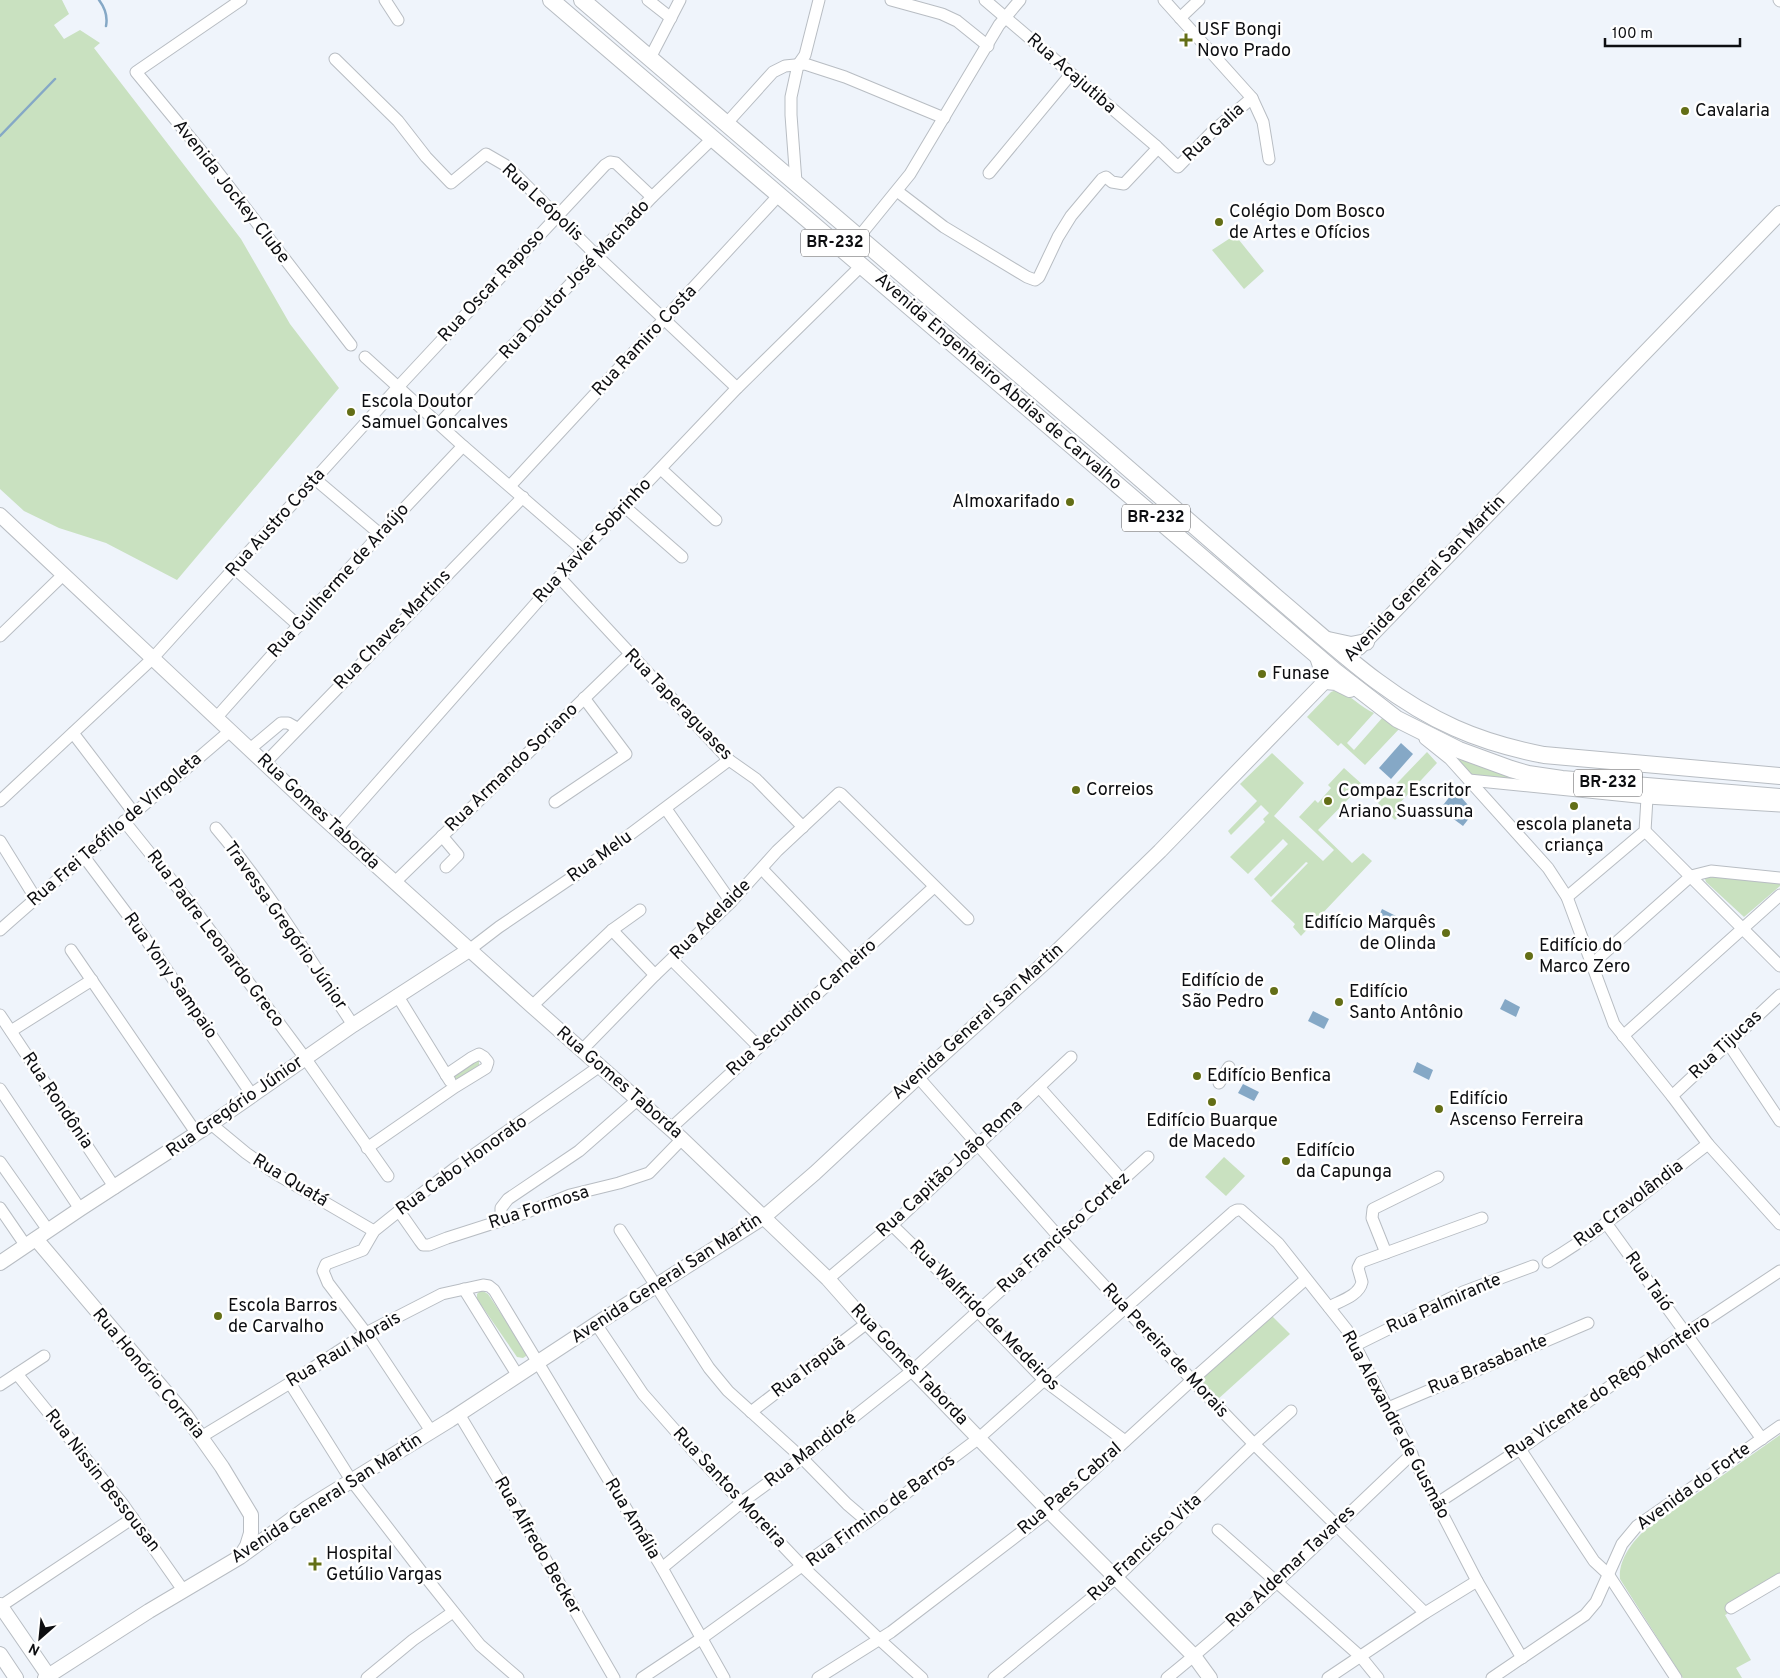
<svg xmlns="http://www.w3.org/2000/svg" width="1780" height="1678" font-family="Overpass,sans-serif">
  <style>
    .green { fill: #c9e1c0 }
    .water { fill: #85a8c6 }
    .lines { fill: none; stroke-linecap: round; stroke-linejoin: round }
    .stream { stroke: #85a8c6; stroke-width: 2.5 }
    .minor-casing { stroke: #b8bdc3; stroke-width: 13 }
    .major-casing { stroke: #b8bdc3; stroke-width: 16 }
    .highway-casing { stroke: #b8bdc3; stroke-width: 18 }
    .minor { stroke: #fff; stroke-width: 11 }
    .major { stroke: #fff; stroke-width: 14 }
    .highway { stroke: #fff; stroke-width: 16 }
    .poi-dot { fill: #636e16; stroke: #fff; stroke-width: 2 }
    .labels { text-anchor: middle; dominant-baseline: central; stroke-width: 5; stroke-linejoin: round; paint-order: stroke }
    .shield { fill: #fff; stroke: #565658; stroke-width: 1 }
    .shield-label { font-size: 16px; font-weight: bold; fill: #0d0e11 }
    .poi-label { font-size: 18px; fill: #0d0e11; stroke: #fff; text-anchor: start }
    .street-label { font-size: 18px; fill: #0d0e11; stroke: #fff }
  </style>
  <rect width="100%" height="100%" fill="#eff4fb"/>
  <g class="green">
    <path d="M0,0H62L69,14L54,25L64,39L80,30L100,43L94,48L241,239L290,324L339,388L177,580L106,543L59,528L24,511L0,489Z"/>
    <path d="M1235,235L1264,271L1244,289L1212,250Z"/>
    <path d="M1336,690C1350,694 1360,707 1374,713L1347,743L1354,750L1383,717L1400,728L1365,765L1341,743L1338,746L1307,717L1331,692Z"/>
    <path d="M1427,752L1437,763L1396,807L1402,813L1395,820L1378,803Z"/>
    <path d="M1272,753L1304,783L1274,816L1323,861L1334,850L1299,817L1315,800L1318,803L1331,788L1328,785L1344,768L1364,786L1361,789L1359,788L1318,830L1352,863L1363,853L1372,861L1301,936L1293,927L1295,924L1271,901L1308,863L1306,862L1271,897L1254,879L1288,844L1283,839L1248,874L1230,857L1265,822L1263,819L1269,813L1261,805L1231,835L1228,831L1257,801L1240,784Z"/>
    <path d="M1449,753L1547,779L1472,778Z"/>
    <path d="M1707,876L1780,883V886L1744,917L1706,882L1705,879Z"/>
    <path d="M479,1060V1065L455,1082L449,1075Z"/>
    <path d="M1224,1157L1245,1176L1226,1196L1205,1177Z"/>
    <path d="M481,1290L488,1294L526,1351V1356L523,1358L517,1357L477,1299V1294Z"/>
    <path d="M1270,1314L1290,1334L1217,1400L1197,1379Z"/>
    <path d="M1780,1435V1576L1726,1608L1727,1614L1725,1615L1751,1660L1736,1668L1742,1678H1683L1620,1579C1618,1561 1632,1542 1645,1530Z"/>
  </g>
  <g class="water">
    <path d="M1401,743L1413,754L1391,779L1379,768Z"/>
    <path d="M1455,790L1474,812L1463,826L1440,809Z"/>
    <path d="M1382,909L1398,917L1394,926L1378,918Z"/>
    <path d="M1505,999L1520,1007L1516,1017L1500,1009Z"/>
    <path d="M1313,1011L1329,1019L1324,1029L1308,1021Z"/>
    <path d="M1417,1062L1433,1070L1429,1080L1413,1072Z"/>
    <path d="M1243,1084L1259,1092L1254,1101L1238,1093Z"/>
  </g>
  <g class="lines">
    <g class="stream">
      <path d="M99,0C105,8 108,16 106,26"/>
      <path d="M0,136L55,79"/>
    </g>
    <g class="minor-casing">
      <g id="minor">
        <path d="M241,0L136,72L207,158L351,345"/>
        <path d="M385,0L398,20"/>
        <path d="M648,0L671,18"/>
        <path d="M891,0L942,14L957,21L988,46"/>
        <path d="M1164,0L1252,98L1263,122L1269,159"/>
        <path d="M1779,0L1780,1"/>
        <path d="M1180,18L1199,0"/>
        <path d="M650,58L680,0"/>
        <path d="M335,59L398,121L426,157L451,183L486,154L505,165L512,171L597,256L737,388"/>
        <path d="M726,124L773,72L785,66L805,64L845,77L944,118"/>
        <path d="M1156,146L1178,167L1213,131L1252,98"/>
        <path d="M989,173L1071,74"/>
        <path d="M796,182L791,115V97L798,65L805,55L819,0"/>
        <path d="M897,191L944,227L1027,277L1035,280L1039,277L1058,237L1071,216L1102,179L1106,177L1112,182L1124,184L1156,150V146L985,0"/>
        <path d="M858,238L910,174L999,25L1020,0"/>
        <path d="M365,357L463,446L583,550"/>
        <path d="M439,424L652,197L713,138"/>
        <path d="M661,469L716,520"/>
        <path d="M315,479L380,534"/>
        <path d="M510,486L779,195"/>
        <path d="M625,507L682,557"/>
        <path d="M234,568L299,626"/>
        <path d="M559,577L729,760L756,779L803,827"/>
        <path d="M0,636L63,575"/>
        <path d="M216,718L380,534L463,446"/>
        <path d="M73,733L134,813"/>
        <path d="M1425,739L1450,759L1548,868L1567,897L1614,1024L1672,1096L1708,1144L1780,1224"/>
        <path d="M250,749L281,723H288L297,728"/>
        <path d="M265,763L523,497"/>
        <path d="M1469,780L1647,798L1780,806"/>
        <path d="M0,801L152,659L399,386L605,165L610,162L616,163L652,197"/>
        <path d="M555,802L626,754L584,698"/>
        <path d="M666,809L731,902"/>
        <path d="M124,821L186,898L305,1058L388,1176"/>
        <path d="M216,828C268,889 309,958 353,1025"/>
        <path d="M337,829L583,550L737,388L861,266"/>
        <path d="M1645,831L1780,966"/>
        <path d="M442,836L458,855L446,867"/>
        <path d="M0,841L36,899"/>
        <path d="M85,858L145,938L252,1095"/>
        <path d="M762,869L852,963"/>
        <path d="M395,882L630,654"/>
        <path d="M1567,897L1645,831L1647,798"/>
        <path d="M0,930C76,863 153,797 230,731"/>
        <path d="M612,930L655,975"/>
        <path d="M71,950L197,1134"/>
        <path d="M469,950L499,927L580,872L729,760"/>
        <path d="M672,960L759,1047"/>
        <path d="M1592,964L1691,876L1711,871L1780,878"/>
        <path d="M397,995L450,1081"/>
        <path d="M532,1006L612,930L640,910"/>
        <path d="M0,1015L115,1188"/>
        <path d="M11,1031L92,980"/>
        <path d="M1623,1036L1780,895"/>
        <path d="M1728,1043L1780,1121"/>
        <path d="M582,1050L655,975L731,902L777,851L839,793L841,794L968,919"/>
        <path d="M918,1077L1059,1237L1192,1380L1254,1444L1425,1613"/>
        <path d="M1219,1083L1229,1067"/>
        <path d="M1039,1087L1122,1180"/>
        <path d="M0,1089L80,1209"/>
        <path d="M1672,1096L1780,995"/>
        <path d="M211,1124L246,1153L276,1174L374,1231"/>
        <path d="M671,1128L934,887"/>
        <path d="M367,1148L455,1087L486,1068L488,1062L484,1057L479,1054L471,1058L446,1075"/>
        <path d="M0,1162L48,1230"/>
        <path d="M0,1208L26,1246"/>
        <path d="M399,1211L420,1241L423,1245H429L447,1238L525,1213L570,1195L619,1183L649,1173L682,1139"/>
        <path d="M501,1221V1208L508,1199L579,1151L637,1100"/>
        <path d="M1606,1223L1762,1439"/>
        <path d="M892,1225L936,1268L1045,1381L1125,1441"/>
        <path d="M620,1230L709,1368L728,1391L802,1458L847,1504L868,1522"/>
        <path d="M1386,1253L1372,1218L1373,1209L1438,1177"/>
        <path d="M1548,1262C1605,1228 1655,1184 1708,1144"/>
        <path d="M828,1279L892,1225L1071,1057"/>
        <path d="M464,1289L518,1376"/>
        <path d="M1329,1307C1340,1301 1359,1296 1362,1282L1358,1268L1361,1262L1482,1218"/>
        <path d="M596,1324L643,1394L695,1453L803,1567L880,1640L922,1678"/>
        <path d="M1356,1345L1463,1292L1533,1266"/>
        <path d="M17,1374L122,1503L183,1590"/>
        <path d="M290,1383L351,1480L424,1575L480,1645L518,1678"/>
        <path d="M0,1385L44,1356"/>
        <path d="M1388,1408L1588,1323"/>
        <path d="M751,1412L867,1323"/>
        <path d="M459,1414L524,1522L614,1678"/>
        <path d="M431,1431L366,1333L328,1283L323,1271L326,1264L363,1250L374,1231L399,1211L455,1168L600,1066"/>
        <path d="M201,1437L290,1383L366,1333L442,1294L483,1285L489,1286L494,1290L662,1568L724,1678"/>
        <path d="M1520,1449L1594,1561L1608,1574L1676,1678"/>
        <path d="M1436,1504L1520,1449L1685,1334L1780,1271"/>
        <path d="M1218,1530L1361,1657L1378,1678"/>
        <path d="M662,1568L742,1502L802,1458L913,1370L1148,1157"/>
        <path d="M1,1606L133,1518"/>
        <path d="M1731,1608L1780,1579"/>
        <path d="M367,1678L413,1640L453,1612"/>
        <path d="M642,1678L702,1638L828,1547L868,1522L979,1438L1233,1212L1237,1210H1241L1278,1243L1347,1330L1477,1581L1522,1658"/>
        <path d="M818,1678L891,1632L1049,1511L1192,1380L1306,1279"/>
        <path d="M994,1678L1116,1578L1254,1444L1291,1411"/>
        <path d="M1167,1678C1253,1609 1331,1530 1412,1454"/>
        <path d="M1328,1678L1425,1613L1477,1581"/>
        <path d="M1492,1678L1585,1615L1596,1602L1622,1544L1637,1526L1780,1426"/>
      </g>
    </g>
    <g class="major-casing">
      <g id="major">
        <path d="M0,515L308,804L532,1006L682,1139L828,1279L867,1323L1049,1511L1194,1656L1210,1678"/>
        <path d="M1359,648L1780,213"/>
        <path d="M36,1239L186,1416L222,1467L251,1515V1533L247,1546L242,1554"/>
        <path d="M0,1263L80,1209L211,1124L353,1025L469,950"/>
        <path d="M0,1605L50,1678"/>
        <path d="M0,1654L16,1678"/>
        <path d="M45,1678L149,1611L240,1557L307,1508L450,1420L596,1324L764,1217L815,1173L918,1077L1051,957L1160,851L1333,673"/>
      </g>
    </g>
    <g class="highway-casing">
      <g id="highway">
        <path d="M551,0L1335,671L1397,719L1459,750L1511,769L1528,774L1562,779L1780,797"/>
        <path d="M582,0C755,147 926,296 1099,443C1158,494 1217,546 1276,597C1333,645 1387,698 1455,728C1484,741 1513,749 1544,755L1780,776"/>
        <path d="M1328,640L1351,645L1366,642"/>
        <path d="M1318,657L1326,681L1336,682L1350,689"/>
      </g>
    </g>
    <use href="#minor" class="minor"/>
    <use href="#major" class="major"/>
    <use href="#highway" class="highway"/>
  </g>
  <g class="poi-dot">
    <path d="M1183.5 32.5h5v5h5v5h-5v5h-5v-5h-5v-5h5z"/>
    <circle cx="1685" cy="111" r="5"/>
    <circle cx="1219" cy="222" r="5"/>
    <circle cx="351" cy="412" r="5"/>
    <circle cx="1070" cy="502" r="5"/>
    <circle cx="1262" cy="674" r="5"/>
    <circle cx="1076" cy="790" r="5"/>
    <circle cx="1328" cy="801" r="5"/>
    <circle cx="1574" cy="806" r="5"/>
    <circle cx="1446" cy="933" r="5"/>
    <circle cx="1529" cy="956" r="5"/>
    <circle cx="1274" cy="991" r="5"/>
    <circle cx="1339" cy="1002" r="5"/>
    <circle cx="1197" cy="1076" r="5"/>
    <circle cx="1212" cy="1102" r="5"/>
    <circle cx="1439" cy="1109" r="5"/>
    <circle cx="1286" cy="1161" r="5"/>
    <circle cx="218" cy="1316" r="5"/>
    <path d="M312.5 1556.5h5v5h5v5h-5v5h-5v-5h-5v-5h5z"/>
  </g>
  <g class="labels">
    <g class="shield">
      <rect x="801" y="229.5" width="68" height="27" rx="4"/>
      <rect x="1122" y="504.5" width="68" height="27" rx="4"/>
      <rect x="1574" y="769.5" width="68" height="27" rx="4"/>
    </g>
    <g class="shield-label">
      <text x="835" y="243">BR-232</text>
      <text x="1156" y="518">BR-232</text>
      <text x="1608" y="783">BR-232</text>
    </g>
    <g class="poi-label">
      <text x="1197" y="30">USF Bongi<tspan x="1197" dy="21">Novo Prado</tspan></text>
      <text x="1695" y="111">Cavalaria</text>
      <text x="1229" y="212">Colégio Dom Bosco<tspan x="1229" dy="21">de Artes e Ofícios</tspan></text>
      <text x="361" y="402">Escola Doutor<tspan x="361" dy="21">Samuel Goncalves</tspan></text>
      <text x="1060" y="502" text-anchor="end">Almoxarifado</text>
      <text x="1272" y="674">Funase</text>
      <text x="1086" y="790">Correios</text>
      <text x="1338" y="791">Compaz Escritor<tspan x="1338" dy="21">Ariano Suassuna</tspan></text>
      <text x="1574" y="825" text-anchor="middle">escola planeta<tspan x="1574" dy="21">criança</tspan></text>
      <text x="1436" y="923" text-anchor="end">Edifício Marquês<tspan x="1436" dy="21">de Olinda</tspan></text>
      <text x="1539" y="946">Edifício do<tspan x="1539" dy="21">Marco Zero</tspan></text>
      <text x="1264" y="981" text-anchor="end">Edifício de<tspan x="1264" dy="21">São Pedro</tspan></text>
      <text x="1349" y="992">Edifício<tspan x="1349" dy="21">Santo Antônio</tspan></text>
      <text x="1207" y="1076">Edifício Benfica</text>
      <text x="1449" y="1099">Edifício<tspan x="1449" dy="21">Ascenso Ferreira</tspan></text>
      <text x="1212" y="1121" text-anchor="middle">Edifício Buarque<tspan x="1212" dy="21">de Macedo</tspan></text>
      <text x="1296" y="1151">Edifício<tspan x="1296" dy="21">da Capunga</tspan></text>
      <text x="228" y="1306">Escola Barros<tspan x="228" dy="21">de Carvalho</tspan></text>
      <text x="326" y="1554">Hospital<tspan x="326" dy="21">Getúlio Vargas</tspan></text>
    </g>
    <g class="street-label">
      <text transform="translate(1071 74) rotate(41)">Rua Acajutiba</text>
      <text transform="translate(1214 133) rotate(-43)">Rua Galia</text>
      <text transform="translate(231 192) rotate(52)">Avenida Jockey Clube</text>
      <text transform="translate(542 203) rotate(43)">Rua Leópolis</text>
      <text transform="translate(575 280) rotate(-47)">Rua Doutor José Machado</text>
      <text transform="translate(492 286) rotate(-47)">Rua Oscar Raposo</text>
      <text transform="translate(645 341) rotate(-47)">Rua Ramiro Costa</text>
      <text transform="translate(998 382) rotate(41)">Avenida Engenheiro Abdias de Carvalho</text>
      <text transform="translate(276 523) rotate(-48)">Rua Austro Costa</text>
      <text transform="translate(593 541) rotate(-47)">Rua Xavier Sobrinho</text>
      <text transform="translate(1425 579) rotate(-46)">Avenida General San Martin</text>
      <text transform="translate(339 581) rotate(-48)">Rua Guilherme de Araújo</text>
      <text transform="translate(393 630) rotate(-46)">Rua Chaves Martins</text>
      <text transform="translate(678 705) rotate(46)">Rua Taperaguases</text>
      <text transform="translate(512 768) rotate(-44)">Rua Armando Soriano</text>
      <text transform="translate(318 812) rotate(43)">Rua Gomes Taborda</text>
      <text transform="translate(115 830) rotate(-41)">Rua Frei Teófilo de Virgoleta</text>
      <text transform="translate(600 857) rotate(-36)">Rua Melu</text>
      <text transform="translate(711 920) rotate(-45)">Rua Adelaide</text>
      <text transform="translate(285 926) rotate(55)">Travessa Gregório Júnior</text>
      <text transform="translate(215 939) rotate(53)">Rua Padre Leonardo Greco</text>
      <text transform="translate(170 976) rotate(55)">Rua Yony Sampaio</text>
      <text transform="translate(802 1008) rotate(-42)">Rua Secundino Carneiro</text>
      <text transform="translate(978 1022) rotate(-42)">Avenida General San Martin</text>
      <text transform="translate(1726 1045) rotate(-43)">Rua Tijucas</text>
      <text transform="translate(619 1083) rotate(41)">Rua Gomes Taborda</text>
      <text transform="translate(57 1101) rotate(56)">Rua Rondônia</text>
      <text transform="translate(235 1107) rotate(-35)">Rua Gregório Júnior</text>
      <text transform="translate(462 1166) rotate(-36)">Rua Cabo Honorato</text>
      <text transform="translate(950 1169) rotate(-43)">Rua Capitão João Roma</text>
      <text transform="translate(290 1181) rotate(31)">Rua Quatá</text>
      <text transform="translate(1629 1204) rotate(-37)">Rua Cravolândia</text>
      <text transform="translate(539 1208) rotate(-18)">Rua Formosa</text>
      <text transform="translate(1064 1233) rotate(-42)">Rua Francisco Cortez</text>
      <text transform="translate(667 1279) rotate(-33)">Avenida General San Martin</text>
      <text transform="translate(1648 1282) rotate(55)">Rua Taió</text>
      <text transform="translate(1444 1304) rotate(-24)">Rua Palmirante</text>
      <text transform="translate(984 1316) rotate(45)">Rua Walfrido de Medeiros</text>
      <text transform="translate(344 1350) rotate(-31)">Rua Raul Morais</text>
      <text transform="translate(1165 1351) rotate(47)">Rua Pereira de Morais</text>
      <text transform="translate(909 1365) rotate(46)">Rua Gomes Taborda</text>
      <text transform="translate(1488 1365) rotate(-23)">Rua Brasabante</text>
      <text transform="translate(809 1368) rotate(-37)">Rua Irapuã</text>
      <text transform="translate(148 1374) rotate(50)">Rua Honório Correia</text>
      <text transform="translate(1608 1388) rotate(-34)">Rua Vicente do Rêgo Monteiro</text>
      <text transform="translate(1395 1425) rotate(62)">Rua Alexandre de Gusmão</text>
      <text transform="translate(811 1450) rotate(-38)">Rua Mandioré</text>
      <text transform="translate(102 1481) rotate(52)">Rua Nissin Bessousan</text>
      <text transform="translate(1694 1487) rotate(-36)">Avenida do Forte</text>
      <text transform="translate(729 1488) rotate(47)">Rua Santos Moreira</text>
      <text transform="translate(1070 1489) rotate(-41)">Rua Paes Cabral</text>
      <text transform="translate(327 1499) rotate(-33)">Avenida General San Martin</text>
      <text transform="translate(881 1511) rotate(-36)">Rua Firmino de Barros</text>
      <text transform="translate(632 1519) rotate(59)">Rua Amália</text>
      <text transform="translate(537 1546) rotate(60)">Rua Alfredo Becker</text>
      <text transform="translate(1145 1548) rotate(-43)">Rua Francisco Vita</text>
      <text transform="translate(1291 1567) rotate(-43)">Rua Aldemar Tavares</text>
    </g>
  </g>
  <g transform="translate(40 1638) rotate(207)" stroke="#ffffff" stroke-width="4" paint-order="stroke">
  <path d="M0-4L9 19L0 12L-9 19Z" fill="#0d0e11"/>
  <text y="-8" font-size="14" font-weight="bold" text-anchor="middle" fill="#0d0e11">N</text>
  </g>
  <path d="M1605 38v8h135v-8" fill="none" stroke="#0d0e11" stroke-width="2.5"/>
  <text x="1612" y="38" font-size="15" fill="#0d0e11" stroke="#ffffff" stroke-width="4" paint-order="stroke">100 m</text>
</svg>
